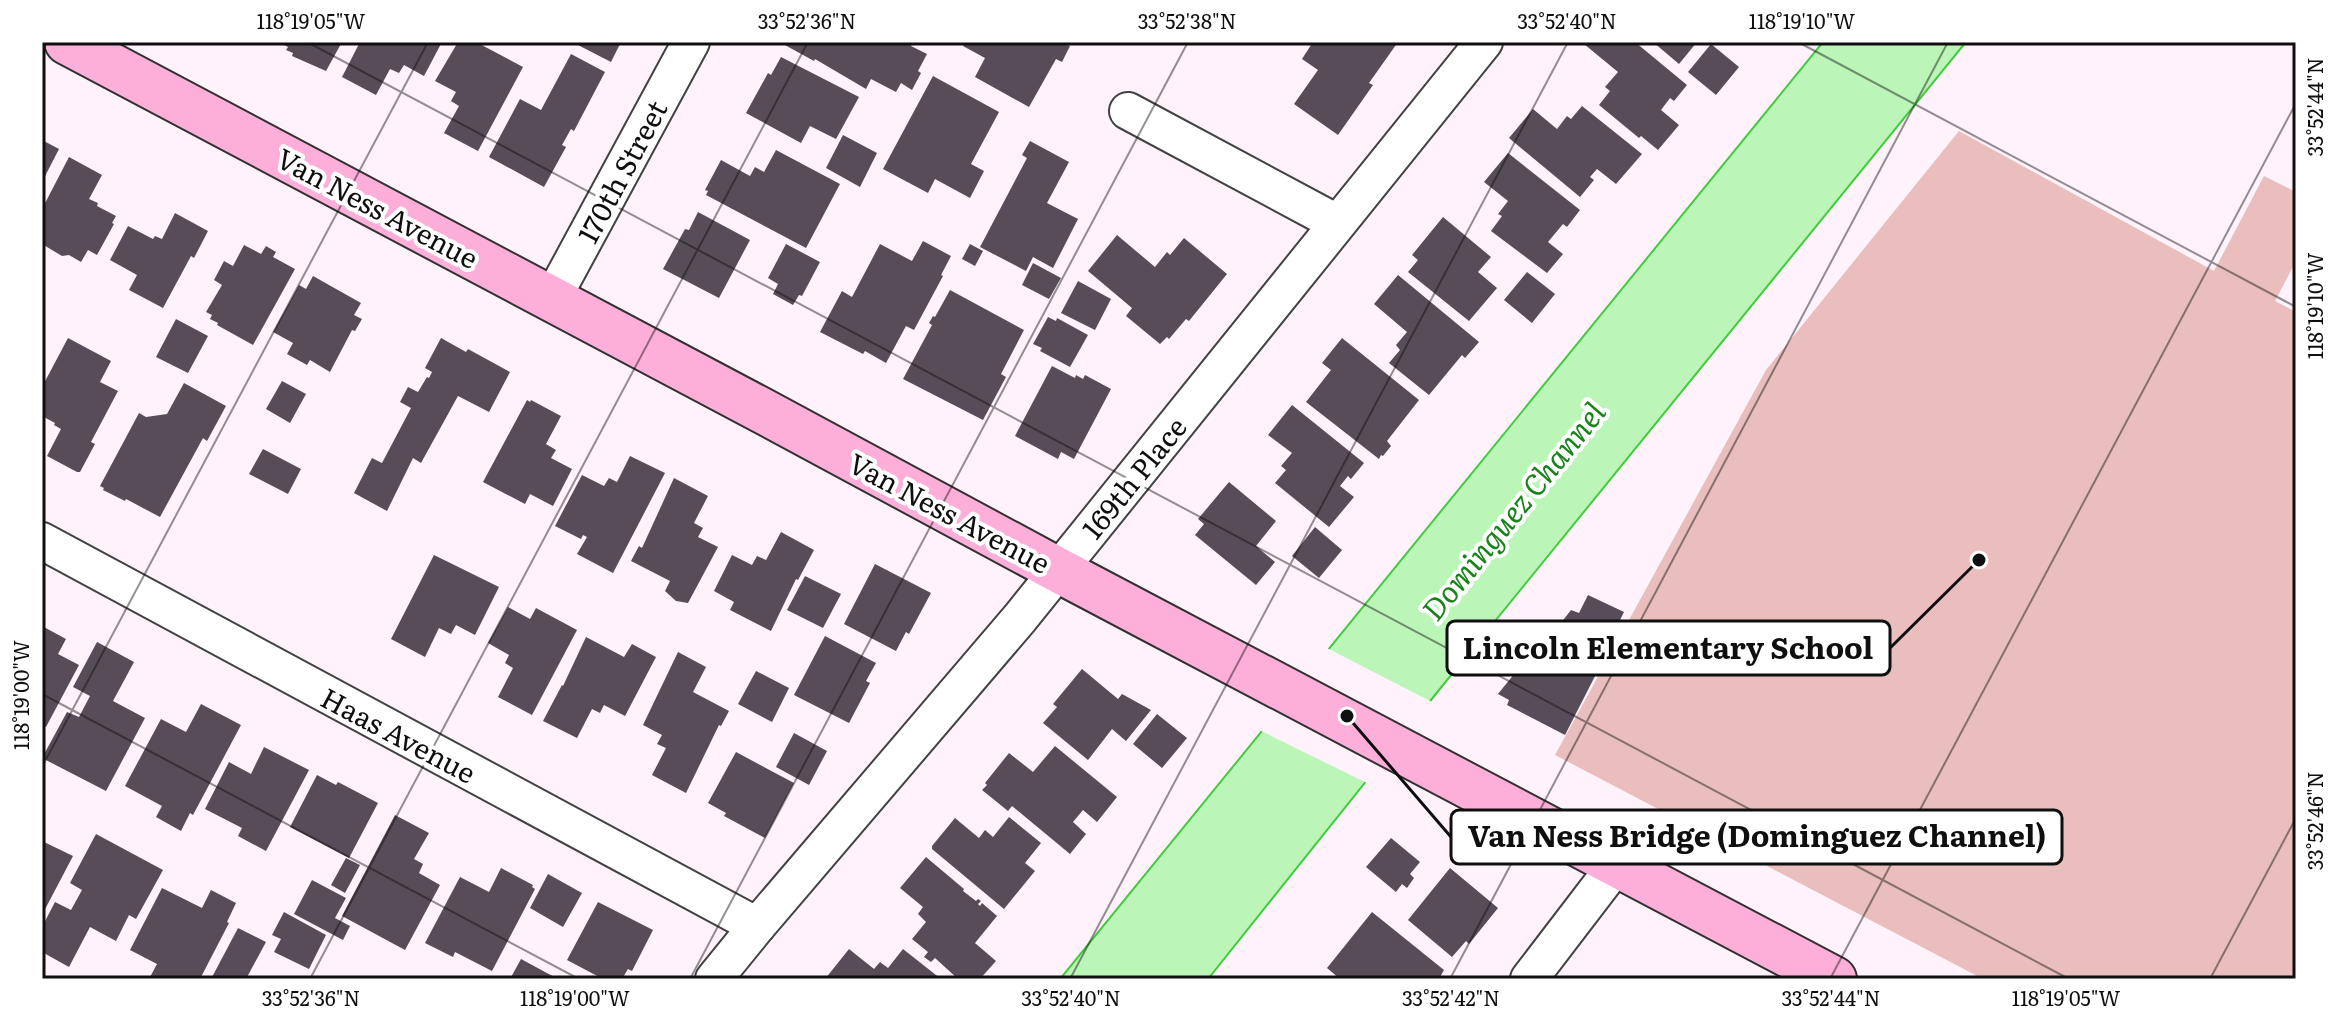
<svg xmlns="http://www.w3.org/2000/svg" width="2338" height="1021" font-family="Literata,serif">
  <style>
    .green { fill: #e9bebc }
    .water { fill: #bbf5b7; stroke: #43cb40; stroke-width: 2 }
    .pier { fill: #fff2fa }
    .building { fill: #584c58 }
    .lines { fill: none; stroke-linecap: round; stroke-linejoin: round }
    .minor-casing { stroke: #424242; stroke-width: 40 }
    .secondary-casing { stroke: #313131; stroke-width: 48 }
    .minor { stroke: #fff; stroke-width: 36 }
    .secondary { stroke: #fdafd9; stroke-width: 44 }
    .ticks { fill: none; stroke: #0f0f0f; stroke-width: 2; stroke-opacity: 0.45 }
    .labels { text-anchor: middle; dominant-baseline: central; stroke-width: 8; stroke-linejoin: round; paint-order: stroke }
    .street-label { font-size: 28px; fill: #0f0f0f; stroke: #fff }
    .water-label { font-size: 30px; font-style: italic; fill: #188319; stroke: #fff }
    .leader { fill: none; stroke: #0f0f0f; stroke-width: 3 }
    .callout-dot { fill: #0f0f0f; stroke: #fff; stroke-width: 3 }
    .callout { fill: #fff; stroke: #0f0f0f; stroke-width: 3 }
    .callout-label { font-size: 30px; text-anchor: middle; font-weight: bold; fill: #0f0f0f }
    .neatline { fill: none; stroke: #0f0f0f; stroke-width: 3 }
    .ticks-label { font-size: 20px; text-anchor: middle; fill: #0f0f0f }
  </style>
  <rect width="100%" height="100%" fill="#fff2fa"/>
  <path class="green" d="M1959,131L2214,271L2264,176L2296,192V261L2275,301L2296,312V979H1983L1555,755L1766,370Z"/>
  <path class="water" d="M1823,42H1966L1439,690L1208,979H1060Z"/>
  <path class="pier" d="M1325,647L1434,703L1369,784L1257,729Z"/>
  <g class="building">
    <path d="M279,42H342L326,71L292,56L293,53L286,50L288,47Z"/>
    <path d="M360,42H442L424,76L404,65L399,73L390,69L376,95L342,77Z"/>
    <path d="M458,42H476L523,67L478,151L444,133L459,106L451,101L456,92L435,81Z"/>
    <path d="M577,42H621L611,62L576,44Z"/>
    <path d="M784,42H913L911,46L927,54L918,71L921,73L912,90L901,83L896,92L871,79L866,89L815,59L814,61L783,44Z"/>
    <path d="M965,42H1062L1070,46L1062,62L1056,59L1029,107L975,77L985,58L963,46Z"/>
    <path d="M1313,42H1398L1369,83L1373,85L1338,135L1294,104L1318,70L1302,59Z"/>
    <path d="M1586,42H1635L1687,85L1674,101L1670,98L1661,110L1679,125L1658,150L1641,136L1639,138L1599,105L1610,91L1605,87L1618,72L1584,44Z"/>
    <path d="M1653,42H1697L1679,64Z"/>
    <path d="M1711,44L1739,67L1716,95L1688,72Z"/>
    <path d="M571,54L605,72L574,131L571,129L562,145L566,147L544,187L489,157L520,99L541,110Z"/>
    <path d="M781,57L859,97L836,139L810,126L801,143L746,113L768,73L771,75Z"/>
    <path d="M933,76L999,112L971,164L984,171L970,198L935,179L928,193L883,169Z"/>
    <path d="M1582,106L1642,154L1616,184L1597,169L1590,177L1594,180L1580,197L1509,138L1533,109L1557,129L1567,116L1571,119Z"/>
    <path d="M843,135L877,153L860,187L826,168Z"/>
    <path d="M42,140L59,149L42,182Z"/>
    <path d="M1030,141L1069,162L1047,203L1078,219L1053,268L1033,257L1026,271L980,247L1027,158L1022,155Z"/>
    <path d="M776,150L840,184L806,248L706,195L708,191L705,190L721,160L750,176L755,167L764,172Z"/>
    <path d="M1508,153L1580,210L1567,227L1563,224L1548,242L1563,254L1547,273L1491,231L1502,216L1498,214L1508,201L1484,182Z"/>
    <path d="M69,157L102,175L89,199L98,203L97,206L116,216L112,223L114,224L97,255L88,250L81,262L69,255L62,256L42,244V209Z"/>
    <path d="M698,212L750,240L719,298L663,269L685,229L689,230Z"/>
    <path d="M175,213L208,231L194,258L191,256L163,308L129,290L137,275L110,260L128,226L153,239L155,236L162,239Z"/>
    <path d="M1443,217L1491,257L1478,272L1497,288L1469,321L1408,272L1418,260L1412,255Z"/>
    <path d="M1117,235L1155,267L1167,252L1170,255L1184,238L1227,274L1189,321L1186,319L1169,339L1167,337L1160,344L1126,316L1132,308L1088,271Z"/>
    <path d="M923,241L951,256L941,275L943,276L914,330L906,326L886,363L865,351L863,354L820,332L842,291L852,297L880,244L912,261Z"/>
    <path d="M786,244L820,262L802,296L799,295L793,305L773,294L778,284L768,278Z"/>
    <path d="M970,244L983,251L975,266L962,259Z"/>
    <path d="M244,245L261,254L266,246L276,252L273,257L295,269L253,345L217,325L218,323L210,319L212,315L206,312L222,285L214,280L224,261L233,266Z"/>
    <path d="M1033,263L1061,278L1049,299L1022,285Z"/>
    <path d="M1527,272L1555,294L1532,323L1504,300Z"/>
    <path d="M1398,275L1479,342L1465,358L1462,355L1429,395L1389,363L1400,350L1396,345L1407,332L1374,304Z"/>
    <path d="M313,276L361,303L354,315L362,319L355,331L352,330L330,372L310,360L307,365L287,354L293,343L273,332L299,285L306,289Z"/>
    <path d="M1078,281L1111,299L1095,330L1061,313Z"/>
    <path d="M950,290L1024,330L1001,374L1006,377L983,420L903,379L932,325L929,323L933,316L935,317Z"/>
    <path d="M1048,317L1056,321L1057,318L1088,335L1070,367L1040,351L1042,348L1033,344Z"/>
    <path d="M176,319L208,336L188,373L156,357Z"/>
    <path d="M68,338L111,361L100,382L118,391L91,442L95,444L80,472H77L47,456L61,429L54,425L55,423L42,416V387Z"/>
    <path d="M441,338L466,352L468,349L510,372L489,412L458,396L421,463L413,458L387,511L354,493L372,458L382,463L411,408L400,402L408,387L418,392L427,377L429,378L432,372L425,368Z"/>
    <path d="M1342,338L1419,400L1387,441L1391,446L1383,456L1381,455L1379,459L1306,402L1331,370L1322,363Z"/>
    <path d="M1052,366L1075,378L1076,375L1083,379L1085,375L1111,389L1074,459L1061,452L1058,459L1015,436Z"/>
    <path d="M282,381L306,394L290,423L266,409Z"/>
    <path d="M184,383L226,406L207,441L203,438L160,517L126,499L125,501L103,490L104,488L100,486L139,413L146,417L167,414Z"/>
    <path d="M527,400L530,402L531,400L561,416L546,444L556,450L551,458L572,469L553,506L530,494L525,504L483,482Z"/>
    <path d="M1292,405L1364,463L1351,479L1348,476L1340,486L1354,497L1329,527L1275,483L1286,470L1281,466L1292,453L1268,435Z"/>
    <path d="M263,449L301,469L288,494L249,474Z"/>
    <path d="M630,456L665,473L613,573L577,554L587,537L583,535L581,539L555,526L582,475L604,486L609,478L617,482Z"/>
    <path d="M674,478L708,496L694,523L703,528L698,537L718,547L688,603L676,601L665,591L670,581L631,561L639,546L642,548Z"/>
    <path d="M1229,482L1276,521L1256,546L1275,562L1256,585L1195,535L1204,524L1198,519Z"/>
    <path d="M1315,527L1342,550L1319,578L1292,556Z"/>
    <path d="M781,532L814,550L798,580L796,579L771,631L730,610L734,602L714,591L732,555L752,565L757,556L766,560Z"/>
    <path d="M434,555L499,587L475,635L456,625L451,634L439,628L425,657L391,639Z"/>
    <path d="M875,564L931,593L909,634L906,632L896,651L844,624Z"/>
    <path d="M805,576L841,594L823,628L787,610Z"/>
    <path d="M1588,595L1624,612L1614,632L1617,633L1565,735L1507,705L1509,700L1498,694L1519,668L1524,671L1526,668L1534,672L1557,628L1571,610L1579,613Z"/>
    <path d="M508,607L530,619L536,608L577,630L532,715L498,697L513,668L505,663L509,655L488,643Z"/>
    <path d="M42,626L66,639L58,654L79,665L46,727L42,725Z"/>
    <path d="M825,636L876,663L866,681L870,683L849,723L794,695Z"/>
    <path d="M586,637L624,657L632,644L656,657L625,716L604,705L600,713L592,709L577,738L543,721L562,685L563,686Z"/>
    <path d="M97,642L134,662L113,701L145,718L106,791L42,758L67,712L79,717L90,696L73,687Z"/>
    <path d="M678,652L706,667L693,692L729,711L721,726L719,725L686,793L652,775L666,748L657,744L662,735L643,725Z"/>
    <path d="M1082,669L1118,699L1122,694L1151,710L1126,741L1112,729L1088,760L1043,723L1057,707L1053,704Z"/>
    <path d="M756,671L789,688L772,722L738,704Z"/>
    <path d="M201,704L241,725L193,815L190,813L181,831L156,817L162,806L125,786L161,719L186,732Z"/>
    <path d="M1157,714L1187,738L1162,768L1133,744Z"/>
    <path d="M794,733L827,751L809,785L776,767Z"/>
    <path d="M1055,746L1117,797L1097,822L1083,810L1073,822L1086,834L1070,854L1012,806L1008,811L982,790L987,785L985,783L1009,753L1033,772Z"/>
    <path d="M264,747L309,770L266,851L238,836L242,828L205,809L229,762L251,774Z"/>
    <path d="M736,752L794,783L765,838L724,816L726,813L708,803Z"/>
    <path d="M317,775L336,785L338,782L378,803L349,858L290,827Z"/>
    <path d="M395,815L429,833L414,859L423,864L419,873L440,885L405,950L342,916Z"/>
    <path d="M1009,817L1041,843L1025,863L1035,871L1004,909L932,849V846L955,818L979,838L985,830L993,837Z"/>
    <path d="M96,834L163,870L136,919L129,915L116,941L90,927L69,967L42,952V927L55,902L71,910L82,890L70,883Z"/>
    <path d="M1391,838L1420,862L1410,874L1414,878L1407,888L1402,884L1396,892L1366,867Z"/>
    <path d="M42,841L73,856L42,915Z"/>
    <path d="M926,857L964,889L963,891L976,901L978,899L981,901L978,904L980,906L982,903L997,916L975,943L996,961L980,979H958L935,958L931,962L924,957L928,952L912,939L926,922L918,914L923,907L900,888Z"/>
    <path d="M346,858L360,865L345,893L331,885Z"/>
    <path d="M501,868L533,885L532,887L535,889L492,971L455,952L453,957L425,943L460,877L489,892Z"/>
    <path d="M1450,868L1498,908L1469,944L1466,941L1452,957L1408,920Z"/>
    <path d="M548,874L582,893L563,927L530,908Z"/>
    <path d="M312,880L346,898L335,918L350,926L343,940L294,914Z"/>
    <path d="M162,888L202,908L211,890L236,903L227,922L229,923L200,979H149L157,964L130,950Z"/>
    <path d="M598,902L653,930L632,971L628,969L622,979H603L567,960Z"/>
    <path d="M284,912L326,935L309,969L274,952L281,939L272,935Z"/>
    <path d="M1372,912L1444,970L1439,979H1340L1327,968Z"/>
    <path d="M238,928L266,942L246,979H211Z"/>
    <path d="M849,949L874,969L880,962L888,968L903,949L941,979H825Z"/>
    <path d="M521,959L558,979H510Z"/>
  </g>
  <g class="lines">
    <g class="minor-casing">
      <g id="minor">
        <path d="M1128,111L1337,223"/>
        <path d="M552,299L691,42"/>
        <path d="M42,541L757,926"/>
        <path d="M714,979L757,926L1020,618L1484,42"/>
        <path d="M1529,979L1617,864"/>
      </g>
    </g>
    <g class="secondary-casing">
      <path id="secondary" d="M67,42L763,411L1058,570L1834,979"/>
    </g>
    <use href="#minor" class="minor"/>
    <use href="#secondary" class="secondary"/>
  </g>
  <path class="ticks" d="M307,42L2069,979M1798,42L2296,307M42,52L47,42M42,694L579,979M42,767L428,42M310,979L808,42M690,979L1188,42M1070,979L1568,42M1450,979L1948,42M1830,979L2296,103M2210,979L2296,818"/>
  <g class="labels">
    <g class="street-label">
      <text transform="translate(621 171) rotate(-62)">170th Street</text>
      <text transform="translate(378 207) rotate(28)">Van Ness Avenue</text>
      <text transform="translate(1133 477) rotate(-51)">169th Place</text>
      <text transform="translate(950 512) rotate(28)">Van Ness Avenue</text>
      <text transform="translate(399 734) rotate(28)">Haas Avenue</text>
    </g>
    <g class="water-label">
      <text transform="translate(1512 510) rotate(-51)">Dominguez Channel</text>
    </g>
  </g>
  <path class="leader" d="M1979 560L1890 648M1347 716L1451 837"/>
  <g class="callout-dot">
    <circle cx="1979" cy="560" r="8"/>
    <circle cx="1347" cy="716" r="8"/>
  </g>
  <g class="callout">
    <rect x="1447" y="621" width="443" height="54" rx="8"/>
    <rect x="1451" y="810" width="611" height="54" rx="8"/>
  </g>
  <g class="callout-label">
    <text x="1668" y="659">Lincoln Elementary School</text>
    <text x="1757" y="847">Van Ness Bridge (Dominguez Channel)</text>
  </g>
  <rect width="2338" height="1021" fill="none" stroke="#ffffff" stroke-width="88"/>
  <rect x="44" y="44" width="2250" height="933" class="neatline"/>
  <g class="ticks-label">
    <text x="311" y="29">118°19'05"W</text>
    <text x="807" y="29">33°52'36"N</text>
    <text x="1187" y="29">33°52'38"N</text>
    <text x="1567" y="29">33°52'40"N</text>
    <text x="1802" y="29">118°19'10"W</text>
    <text transform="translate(2316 107) rotate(-90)" y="7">33°52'44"N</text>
    <text transform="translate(2316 306) rotate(-90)" y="7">118°19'10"W</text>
    <text transform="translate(22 695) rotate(-90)" y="7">118°19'00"W</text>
    <text transform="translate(2316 821) rotate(-90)" y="7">33°52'46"N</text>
    <text x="311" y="1006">33°52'36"N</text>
    <text x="575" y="1006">118°19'00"W</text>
    <text x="1071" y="1006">33°52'40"N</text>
    <text x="1451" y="1006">33°52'42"N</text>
    <text x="1831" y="1006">33°52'44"N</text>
    <text x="2066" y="1006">118°19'05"W</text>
  </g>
</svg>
